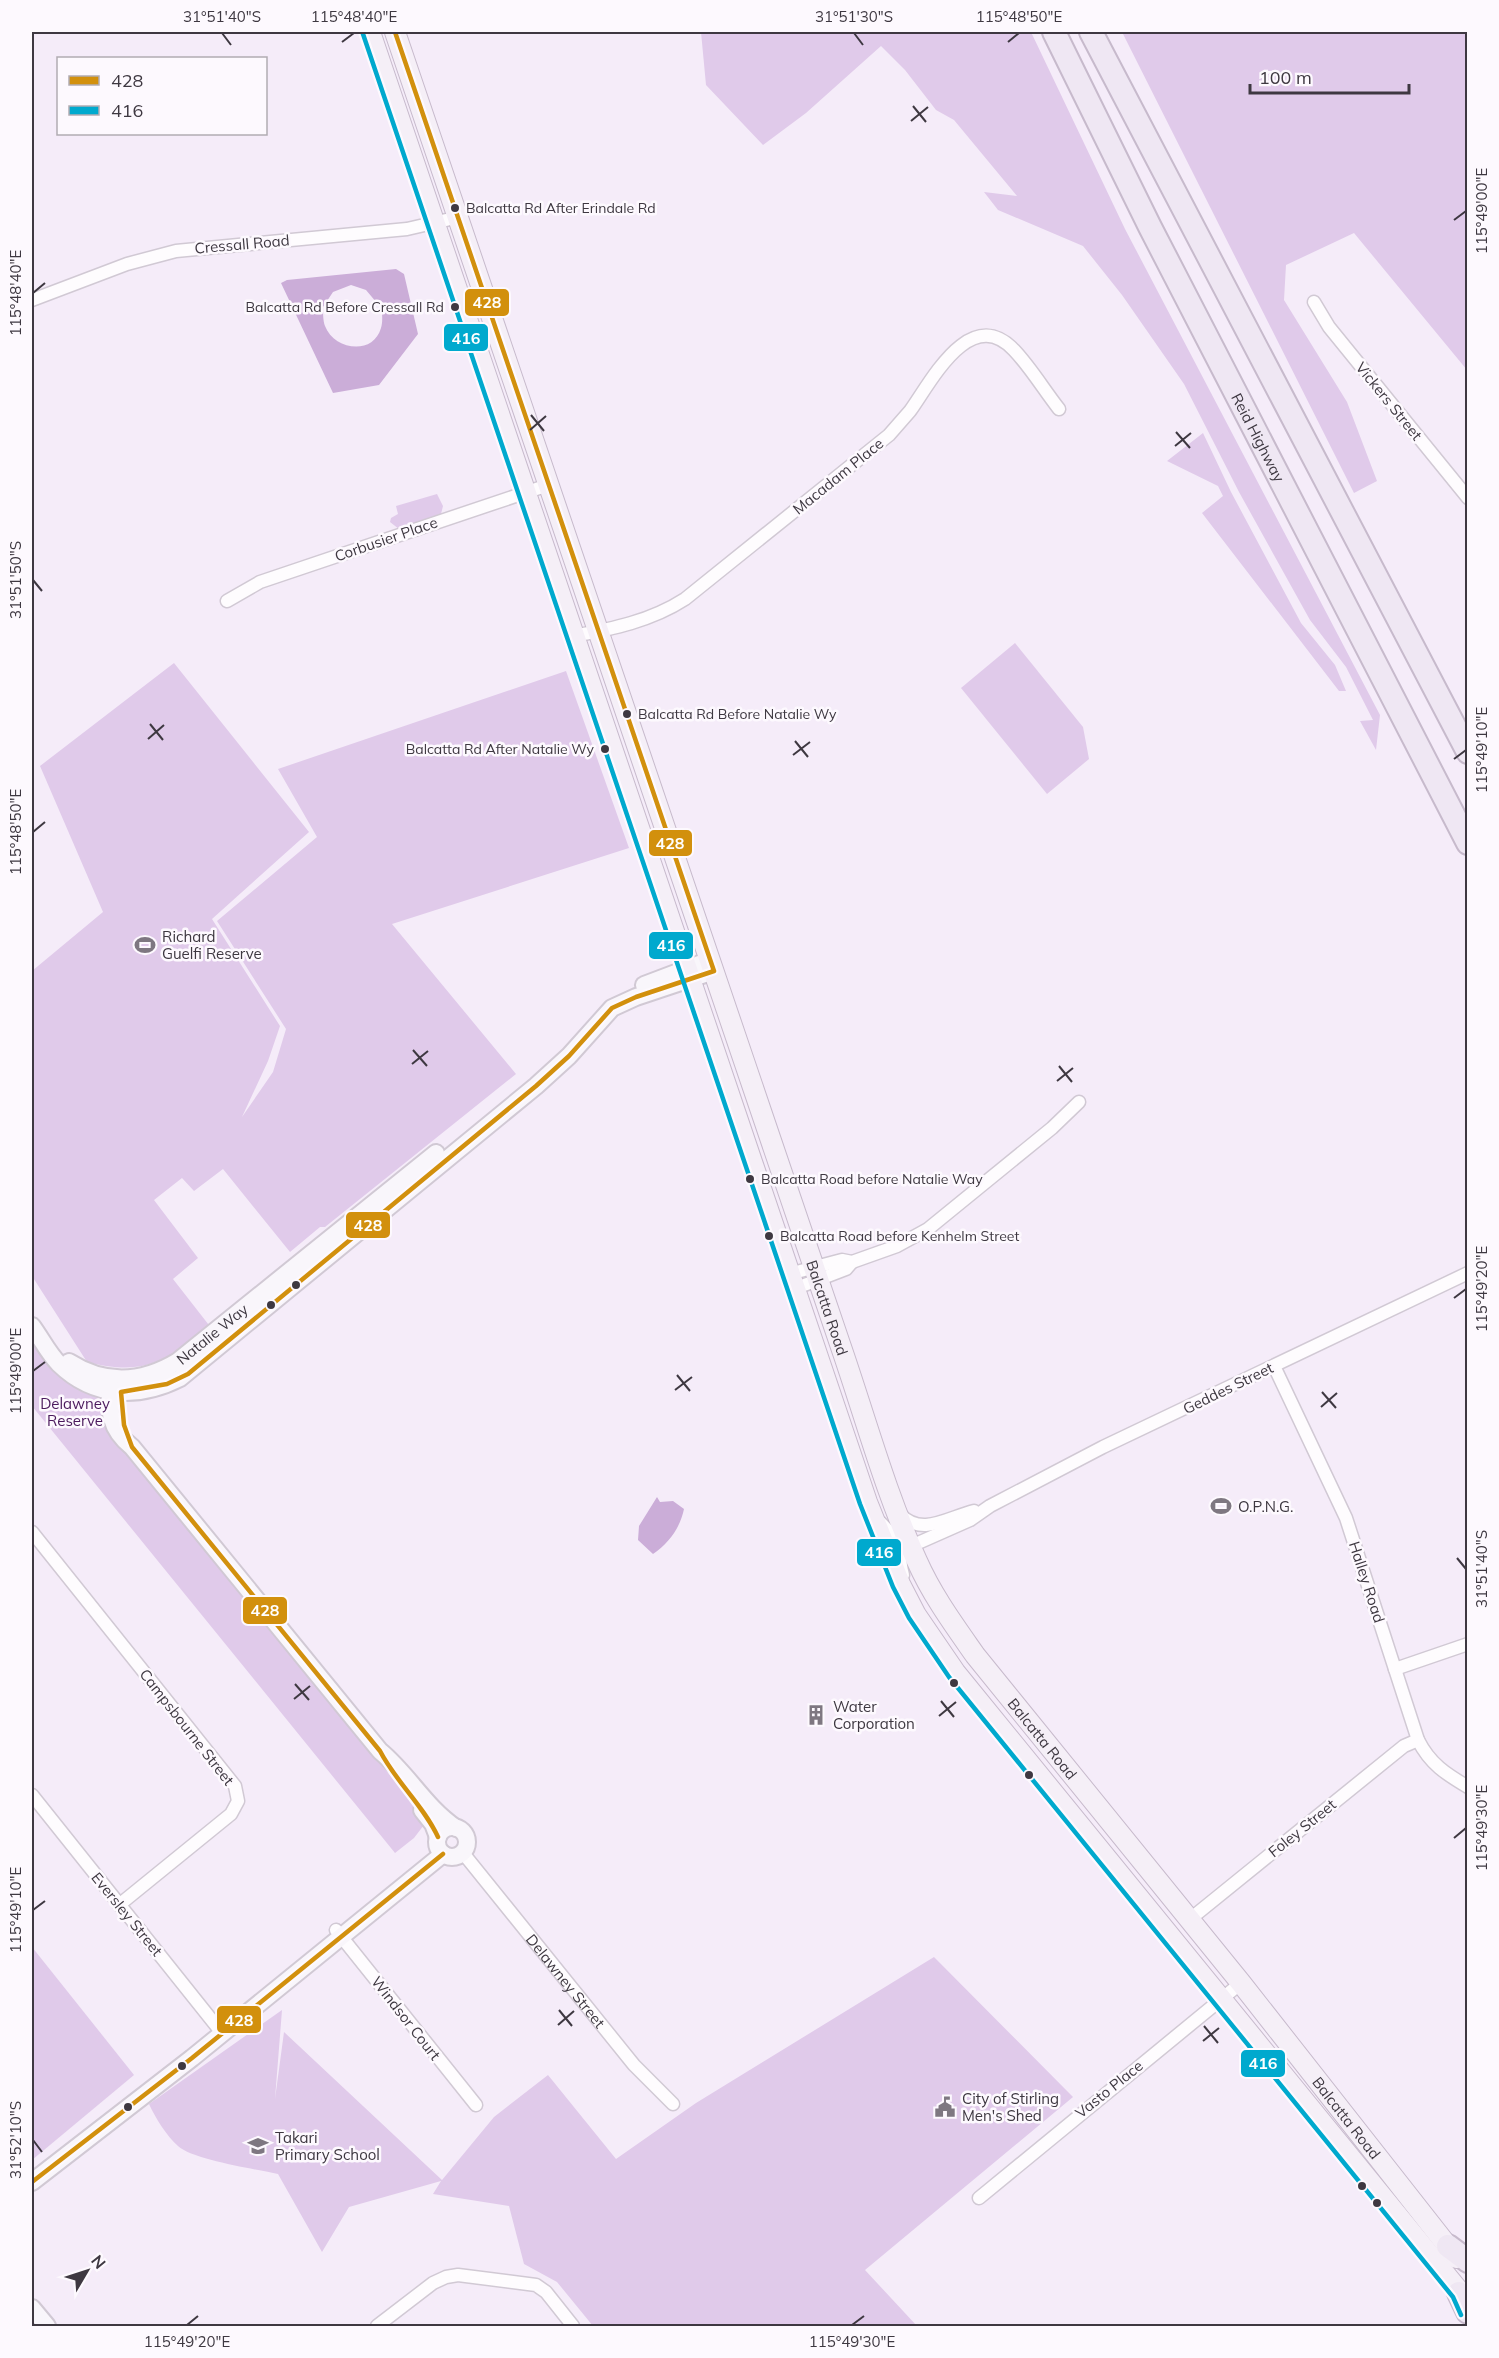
<svg xmlns="http://www.w3.org/2000/svg" width="1499" height="2358" font-family="Mulish,sans-serif">
  <style>
    .green { fill: #e0caea }
    .water { fill: #cbadd8; fill-rule: evenodd }
    .lines { fill: none; stroke-linecap: round; stroke-linejoin: round }
    .street-casing { stroke: #d1c9d4; stroke-width: 15 }
    .secondary-casing { stroke: #d1c9d4; stroke-width: 20 }
    .primary-casing { stroke: #c7bacc; stroke-width: 22 }
    .highway-casing { stroke: #c7bacc; stroke-width: 26 }
    .street { stroke: #fefcfe; stroke-width: 12 }
    .secondary { stroke: #f9f6fb; stroke-width: 16 }
    .primary { stroke: #f5eff7; stroke-width: 20 }
    .highway { stroke: #efe7f3; stroke-width: 22 }
    .bus-1-casing { stroke: #fdf9fe; stroke-width: 9 }
    .bus-2-casing { stroke: #fdf9fe; stroke-width: 9 }
    .bus-1 { stroke: #d2900d; stroke-width: 4.5 }
    .bus-2 { stroke: #00a9ce; stroke-width: 4.5 }
    .ticks { fill: none; stroke: #3e3841; stroke-width: 2 }
    .bus-dot { fill: #3e3841; stroke: #fdf9fe; stroke-width: 2 }
    .labels { text-anchor: middle; dominant-baseline: central; stroke-width: 5; stroke-linejoin: round; paint-order: stroke }
    .bus-label { font-size: 14px; fill: #3e3841; stroke: #fdf9fe; text-anchor: start }
    .street-label { font-size: 15px; fill: #3e3841; stroke: #fdf9fe }
    .poi-label { font-size: 15px; fill: #3e3841; stroke: #fdf9fe; text-anchor: start }
    .park-label { font-size: 15px; fill: #4b1a5d; stroke: #fdf9fe }
    .line-badge { stroke: #fdf9fe; stroke-width: 2 }
    .badge-label { font-size: 16px; text-anchor: middle; font-weight: bold; fill: #fff }
    .neatline { fill: none; stroke: #3e3841; stroke-width: 2 }
    .ticks-label { font-size: 15px; text-anchor: middle; fill: #3e3841 }
  </style>
  <rect width="100%" height="100%" fill="#f5ecf9"/>
  <g class="green">
    <path d="M701,32H1031L1125,229L1380,715L1376,750L1360,721L1373,720L1346,667L1310,620L1239,492L1184,384L1122,295L1083,246L998,210L984,192L1017,196L954,120L936,110L905,70L881,46L806,113L763,145L706,85Z"/>
    <path d="M1122,32H1467V370L1354,233L1286,265L1284,300L1347,402L1377,481L1354,493Z"/>
    <path d="M1203,433L1231,492L1301,623L1335,665L1346,691H1339L1202,513L1223,496L1218,486L1167,461Z"/>
    <path d="M437,494L443,506L441,514L399,529L390,522L391,518L398,514L396,506Z"/>
    <path d="M1015,643L1083,727L1089,759L1047,794L961,688Z"/>
    <path d="M174,663L309,832L212,919L280,1026L268,1061L242,1117L273,1072L286,1029L217,921L317,837L278,769L566,671L629,848L392,924L516,1074L325,1227H320L290,1252L223,1169L194,1191L182,1178L154,1200L198,1258L173,1279L212,1329C162,1360 147,1377 87,1362L32,1276V971L103,912L40,766Z"/>
    <path d="M32,1343L59,1377C92,1381 99,1394 106,1424L427,1821L414,1838L395,1853L32,1406Z"/>
    <path d="M32,1947L134,2075L32,2160Z"/>
    <path d="M934,1957L1073,2097L865,2270L917,2326H593L557,2282L524,2264L509,2206L433,2194L441,2181L349,2207L322,2252L278,2174C256,2169 193,2160 178,2146C166,2135 156,2119 149,2104L282,2010L275,2099L284,2032L442,2180L494,2117L548,2075L616,2159L696,2103Z"/>
  </g>
  <g class="water">
    <path d="M396,269L404,274L418,334L379,385L333,393L281,283L287,280ZM351,285L366,290L382,309C382,315 383,322 381,328C373,356 334,350 325,326C323,321 323,313 323,307L333,292Z"/>
    <path d="M657,1497L660,1502L673,1501L684,1509C680,1528 669,1543 653,1554L638,1540L639,1526Z"/>
  </g>
  <g class="lines">
    <g class="street-casing">
      <g id="street">
        <path d="M32,300L127,264L176,251L407,229L459,217"/>
        <path d="M1314,302L1329,327L1468,498"/>
        <path d="M227,601L260,582L548,485"/>
        <path d="M573,636C612,629 651,621 685,599L889,435C896,427 903,419 910,411C931,382 970,304 1014,350C1031,368 1044,390 1059,409"/>
        <path d="M789,1274L842,1260L852,1262L897,1246L928,1229L1052,1128L1079,1102"/>
        <path d="M794,1289L846,1269L852,1262"/>
        <path d="M1274,1366L1346,1518L1418,1740C1430,1764 1446,1774 1468,1787"/>
        <path d="M900,1514C921,1537 947,1518 974,1511"/>
        <path d="M880,1522L894,1537L918,1543L970,1520L990,1506L1103,1447L1468,1273"/>
        <path d="M32,1532L235,1786L238,1801L231,1814L119,1905"/>
        <path d="M903,1575C899,1560 899,1550 909,1538"/>
        <path d="M1395,1669L1468,1644"/>
        <path d="M32,1795L222,2033"/>
        <path id="s1" d="M463,1853L634,2065L673,2104"/>
        <path d="M1189,1920L1404,1746L1418,1740"/>
        <path d="M336,1930L476,2105"/>
        <path d="M979,2198L1241,1983"/>
        <path d="M377,2326L433,2283L446,2277L458,2275L536,2285L546,2292L573,2326"/>
      </g>
    </g>
    <g class="secondary-casing">
      <g id="secondary">
        <path d="M644,985L710,960"/>
        <path d="M32,1326C41,1338 48,1353 59,1364C94,1398 138,1399 180,1378L536,1086L569,1056L612,1008L636,997L714,971"/>
        <path id="s2" d="M69,1362C105,1385 142,1383 178,1361L436,1153"/>
        <path d="M110,1383C109,1411 109,1429 132,1447L380,1751C408,1774 425,1807 456,1828"/>
        <path d="M422,1810L433,1824L438,1837"/>
        <circle cx="452" cy="1842" r="15"/>
        <path d="M32,2182L192,2058L443,1854"/>
        <path d="M32,2308L47,2326"/>
      </g>
    </g>
    <g class="primary-casing">
      <g id="primary">
        <path d="M370,32L867,1502L900,1584L916,1615L955,1672L1468,2302"/>
        <path id="s3" d="M395,32L840,1344C865,1416 885,1492 917,1561C932,1595 954,1625 975,1655L1241,1983L1457,2258"/>
      </g>
    </g>
    <g class="highway-casing">
      <g id="highway">
        <path id="s4" d="M1054,32L1150,227L1468,843"/>
        <path d="M1091,32L1468,752"/>
        <path d="M1448,2246L1468,2261"/>
        <path d="M1459,2293L1468,2312"/>
      </g>
    </g>
    <use href="#street" class="street"/>
    <use href="#secondary" class="secondary"/>
    <use href="#primary" class="primary"/>
    <use href="#highway" class="highway"/>
    <g class="bus-1-casing">
      <g id="bus-1">
        <path d="M395,32L714,971L636,997L612,1008L569,1056L536,1086L188,1374L167,1384L121,1392L124,1425L132,1447L380,1751C396,1782 423,1805 438,1837"/>
        <path d="M32,2182L192,2058L443,1854"/>
      </g>
    </g>
    <g class="bus-2-casing">
      <path id="bus-2" d="M363,34L860,1504L893,1587L909,1618L949,1677L1453,2297L1461,2315"/>
    </g>
    <use href="#bus-1" class="bus-1"/>
    <use href="#bus-2" class="bus-2"/>
  </g>
  <path class="ticks" d="M222,33L231,45M854,33L863,45M342,42L354,33M1008,42L1019,33M913,106L926,122M911,121L928,107M1454,220L1466,211M33,293L45,283M531,415L544,431M530,430L546,416M1176,432L1190,448M1175,446L1191,433M33,580L42,591M150,724L163,740M148,739L164,725M795,741L808,757M793,755L810,742M1454,759L1466,750M33,832L45,822M413,1050L427,1066M412,1064L428,1051M1059,1066L1072,1082M1057,1081L1073,1068M1454,1298L1466,1289M33,1371L45,1362M677,1375L690,1391M675,1390L692,1377M1322,1392L1336,1408M1321,1407L1337,1393M1457,1558L1466,1569M295,1684L309,1700M294,1699L310,1686M941,1701L954,1717M939,1716L956,1702M1454,1838L1466,1828M33,1910L45,1901M559,2010L572,2026M558,2025L574,2011M1204,2026L1218,2043M1203,2041L1219,2028M33,2140L42,2152M187,2325L198,2316M852,2325L864,2316"/>
  <defs>
    <g id="stadium-bare" transform="scale(1.62)"><path d="M0-5a6.5 5 0 1 0 0 10a6.5 5 0 1 0 0-10ZM-3.5-1.8h7v3.6h-7Z" fill="#7e7781" stroke="#fdf9fe" stroke-width="2.5" paint-order="stroke"/></g>
    <g id="building-bare" transform="scale(1.62)"><path d="M-4-6H4V6H1V3H-1V6H-4ZM-2.5-4.3h1.7v1.8h-1.7ZM.8-4.3h1.7v1.8H.8ZM-2.5-1h1.7V.8h-1.7ZM.8-1h1.7V.8H.8Z" fill="#7e7781" stroke="#fdf9fe" stroke-width="2.5" paint-order="stroke"/></g>
    <g id="civic-bare" transform="scale(1.62)"><path d="M-.6-6.5H3V-4.5H.6V-3L4-1V1h2V6H-6V1h2V-1L-.6-3ZM-1.2 2.5V6h2.4V2.5Z" fill="#7e7781" stroke="#fdf9fe" stroke-width="2.5" paint-order="stroke"/></g>
    <g id="school-bare" transform="scale(1.62)"><path d="M0-5L7-2L0 1L-7-2ZM-4 1L0 2.5L4 1V4Q0 6-4 4Z" fill="#7e7781" stroke="#fdf9fe" stroke-width="2.5" paint-order="stroke"/></g>
  </defs>
  <g fill-rule="evenodd">
    <use href="#stadium-bare" x="145" y="945"/>
    <use href="#stadium-bare" x="1221" y="1506"/>
    <use href="#building-bare" x="816" y="1715"/>
    <use href="#civic-bare" x="945" y="2107"/>
    <use href="#school-bare" x="258" y="2146"/>
  </g>
  <g class="bus-dot">
    <circle cx="455" cy="208" r="5"/>
    <circle cx="455" cy="307" r="5"/>
    <circle cx="627" cy="714" r="5"/>
    <circle cx="605" cy="749" r="5"/>
    <circle cx="750" cy="1179" r="5"/>
    <circle cx="769" cy="1236" r="5"/>
    <circle cx="296" cy="1285" r="5"/>
    <circle cx="271" cy="1305" r="5"/>
    <circle cx="954" cy="1683" r="5"/>
    <circle cx="1029" cy="1775" r="5"/>
    <circle cx="182" cy="2066" r="5"/>
    <circle cx="128" cy="2107" r="5"/>
    <circle cx="1362" cy="2186" r="5"/>
    <circle cx="1377" cy="2203" r="5"/>
  </g>
  <g class="labels">
    <g class="bus-label">
      <text x="466" y="208">Balcatta Rd After Erindale Rd</text>
      <text x="444" y="307" text-anchor="end">Balcatta Rd Before Cressall Rd</text>
      <text x="638" y="714">Balcatta Rd Before Natalie Wy</text>
      <text x="594" y="749" text-anchor="end">Balcatta Rd After Natalie Wy</text>
      <text x="761" y="1179">Balcatta Road before Natalie Way</text>
      <text x="780" y="1236">Balcatta Road before Kenhelm Street</text>
    </g>
    <g class="street-label">
      <text transform="translate(242 244) rotate(-5)">Cressall Road</text>
      <text transform="translate(1389 401) rotate(51)">Vickers Street</text>
      <text stroke="none"><textPath href="#s4" startOffset="454">Reid Highway</textPath></text>
      <text transform="translate(838 476) rotate(-39)">Macadam Place</text>
      <text transform="translate(386 539) rotate(-19)">Corbusier Place</text>
      <text stroke="none"><textPath href="#s3" startOffset="1347">Balcatta Road</textPath></text>
      <text stroke="none"><textPath href="#s2" startOffset="159">Natalie Way</textPath></text>
      <text transform="translate(1228 1388) rotate(-26)">Geddes Street</text>
      <text transform="translate(1367 1582) rotate(72)">Halley Road</text>
      <text transform="translate(187 1727) rotate(52)">Campsbourne Street</text>
      <text stroke="none"><textPath href="#s3" startOffset="1834">Balcatta Road</textPath></text>
      <text transform="translate(1302 1828) rotate(-39)">Foley Street</text>
      <text transform="translate(127 1914) rotate(51)">Eversley Street</text>
      <text stroke="none"><textPath href="#s1" startOffset="164">Delawney Street</textPath></text>
      <text transform="translate(406 2018) rotate(52)">Windsor Court</text>
      <text transform="translate(1109 2089) rotate(-39)">Vasto Place</text>
      <text stroke="none"><textPath href="#s3" startOffset="2320">Balcatta Road</textPath></text>
    </g>
    <g class="poi-label">
      <text x="162" y="936">Richard<tspan x="162" dy="17">Guelfi Reserve</tspan></text>
      <text x="1238" y="1506">O.P.N.G.</text>
      <text x="833" y="1706">Water<tspan x="833" dy="17">Corporation</tspan></text>
      <text x="962" y="2098">City of Stirling<tspan x="962" dy="17">Men's Shed</tspan></text>
      <text x="275" y="2137">Takari<tspan x="275" dy="17">Primary School</tspan></text>
    </g>
    <g class="park-label">
      <text x="75" y="1403">Delawney<tspan x="75" dy="17">Reserve</tspan></text>
    </g>
  </g>
  <g class="line-badge">
    <rect x="464" y="288" width="46" height="29" rx="6" fill="#d2900d"/>
    <rect x="443" y="323" width="46" height="29" rx="6" fill="#00a9ce"/>
    <rect x="648" y="829" width="45" height="28" rx="6" fill="#d2900d"/>
    <rect x="648" y="931" width="46" height="29" rx="6" fill="#00a9ce"/>
    <rect x="345" y="1211" width="46" height="28" rx="6" fill="#d2900d"/>
    <rect x="856" y="1538" width="46" height="29" rx="6" fill="#00a9ce"/>
    <rect x="242" y="1596" width="46" height="29" rx="6" fill="#d2900d"/>
    <rect x="216" y="2005" width="46" height="29" rx="6" fill="#d2900d"/>
    <rect x="1240" y="2049" width="46" height="29" rx="6" fill="#00a9ce"/>
  </g>
  <g class="badge-label">
    <text x="487" y="308">428</text>
    <text x="466" y="344">416</text>
    <text x="670" y="849">428</text>
    <text x="671" y="951">416</text>
    <text x="368" y="1231">428</text>
    <text x="879" y="1558">416</text>
    <text x="265" y="1616">428</text>
    <text x="239" y="2026">428</text>
    <text x="1263" y="2069">416</text>
  </g>
  <rect width="1499" height="2358" fill="none" stroke="#fdf9fe" stroke-width="66"/>
  <rect x="57" y="57" width="210" height="78" fill="#fdf9fe" stroke="#b1acb2" stroke-width="1.5"/>
  <rect x="69" y="76" width="30" height="9" fill="#d2900d" stroke="#b1acb2" stroke-width="1.5"/>
  <text x="111" y="87" font-size="18" fill="#3e3841">428</text>
  <rect x="69" y="106" width="30" height="9" fill="#00a9ce" stroke="#b1acb2" stroke-width="1.5"/>
  <text x="111" y="117" font-size="18" fill="#3e3841">416</text>
  <g transform="translate(87 2271) rotate(51)" stroke="#fdf9fe" stroke-width="4.5" paint-order="stroke">
  <path d="M0-4.5L10 22L0 15L-10 22Z" fill="#3e3841"/>
  <text y="-9" font-size="16" font-weight="bold" text-anchor="middle" fill="#3e3841">N</text>
  </g>
  <path d="M1250 84v9h159v-9" fill="none" stroke="#3e3841" stroke-width="3"/>
  <text x="1259" y="84" font-size="18" fill="#3e3841" stroke="#fdf9fe" stroke-width="4.5" paint-order="stroke">100 m</text>
  <rect x="33" y="33" width="1433" height="2292" class="neatline"/>
  <g class="ticks-label">
    <text x="222" y="22">31°51'40"S</text>
    <text x="354" y="22">115°48'40"E</text>
    <text x="854" y="22">31°51'30"S</text>
    <text x="1019" y="22">115°48'50"E</text>
    <text transform="translate(1482 211) rotate(-90)" y="5">115°49'00"E</text>
    <text transform="translate(16 293) rotate(-90)" y="5">115°48'40"E</text>
    <text transform="translate(16 580) rotate(-90)" y="5">31°51'50"S</text>
    <text transform="translate(1482 750) rotate(-90)" y="5">115°49'10"E</text>
    <text transform="translate(16 832) rotate(-90)" y="5">115°48'50"E</text>
    <text transform="translate(1482 1289) rotate(-90)" y="5">115°49'20"E</text>
    <text transform="translate(16 1371) rotate(-90)" y="5">115°49'00"E</text>
    <text transform="translate(1482 1569) rotate(-90)" y="5">31°51'40"S</text>
    <text transform="translate(1482 1828) rotate(-90)" y="5">115°49'30"E</text>
    <text transform="translate(16 1910) rotate(-90)" y="5">115°49'10"E</text>
    <text transform="translate(16 2140) rotate(-90)" y="5">31°52'10"S</text>
    <text x="187" y="2347">115°49'20"E</text>
    <text x="852" y="2347">115°49'30"E</text>
  </g>
</svg>
